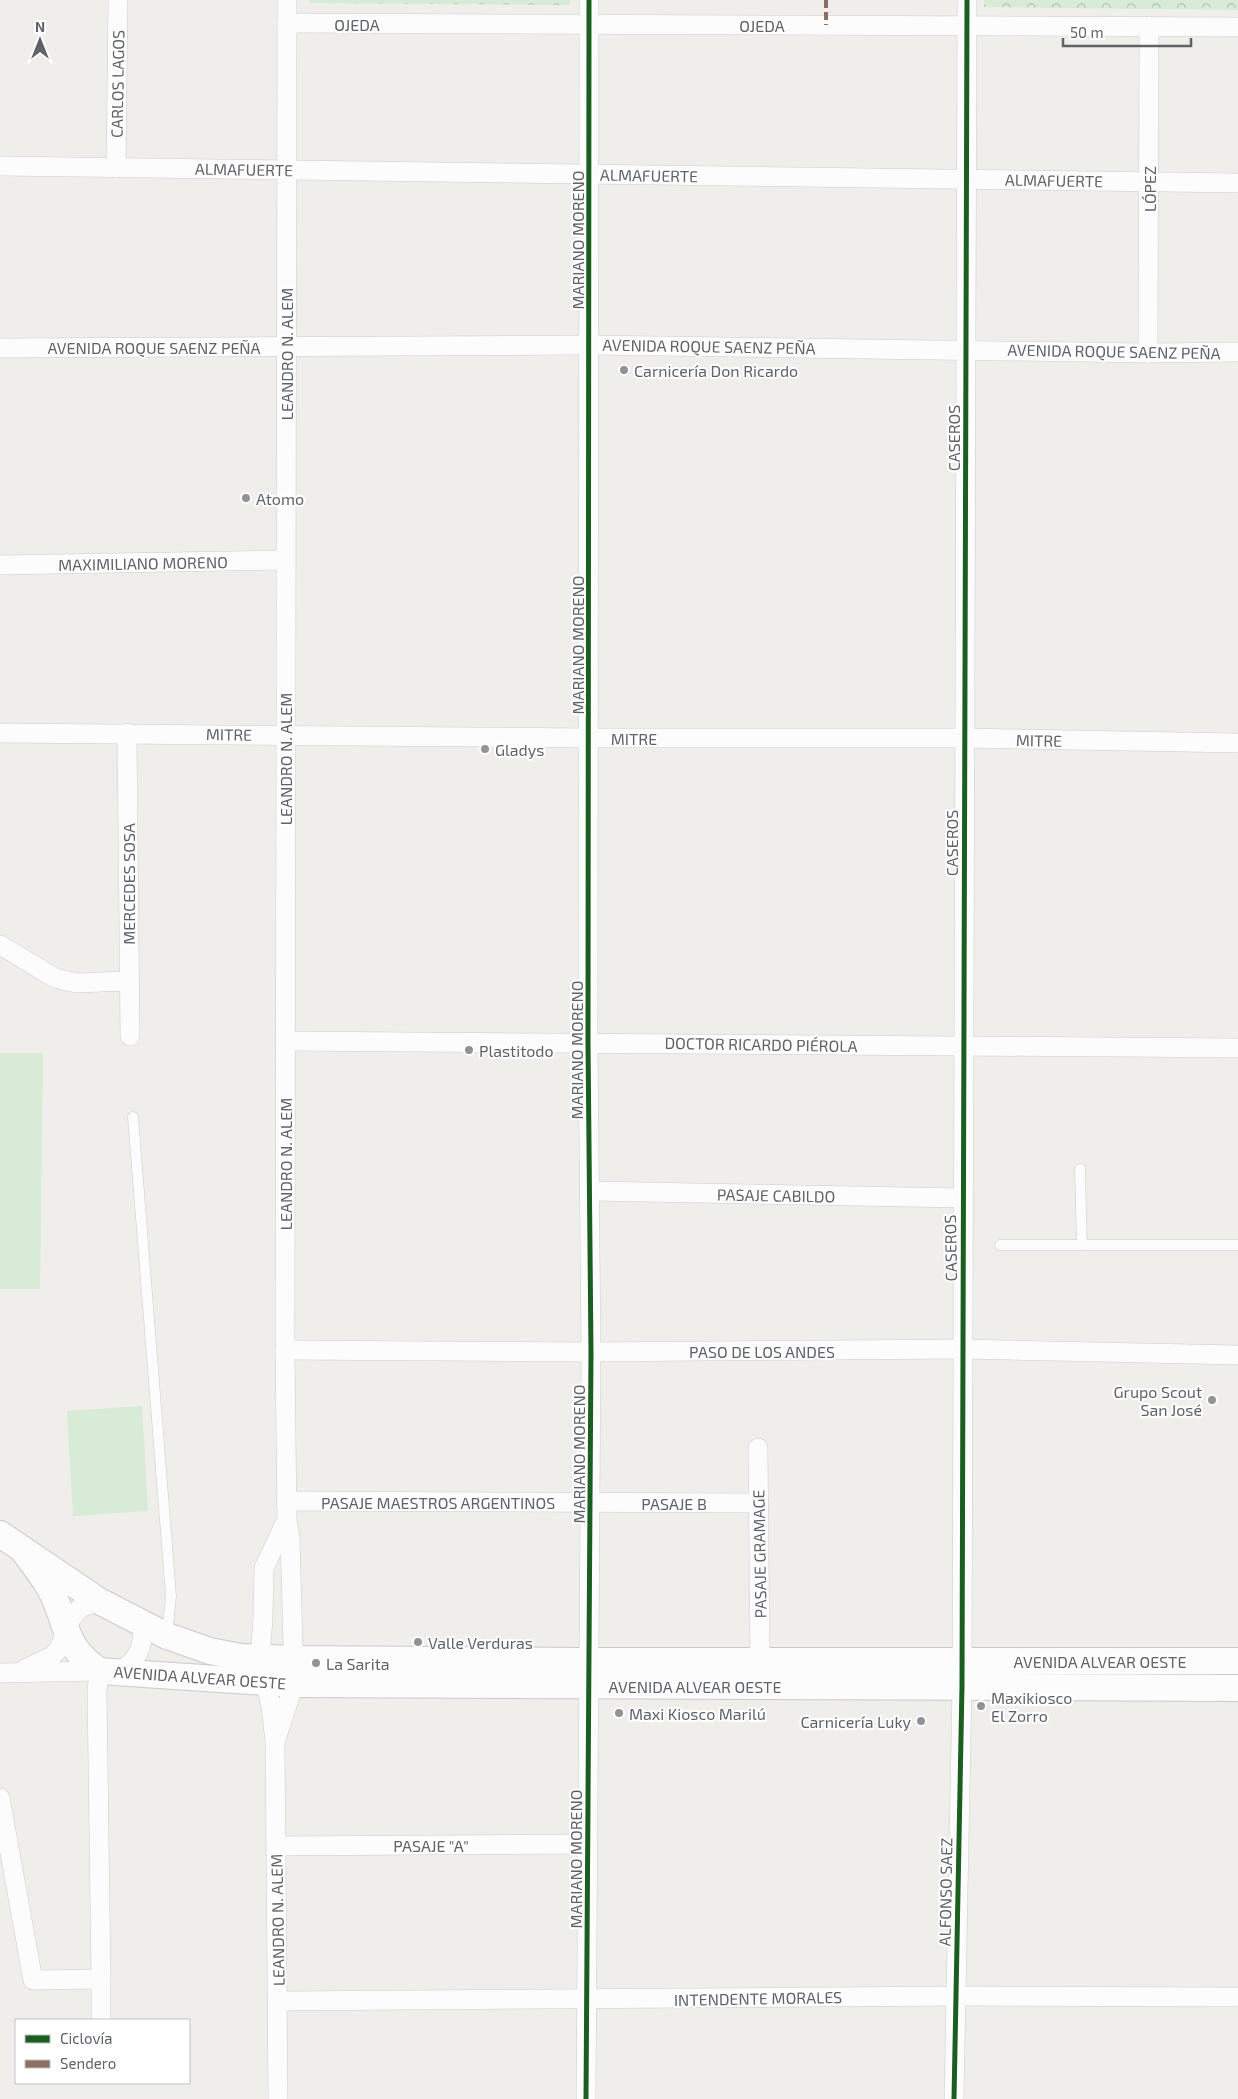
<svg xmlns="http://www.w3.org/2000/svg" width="1238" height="2099" font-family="'Exo 2',sans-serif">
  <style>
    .park { fill: url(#park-crowns) }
    .pitch { fill: #d8ebd6 }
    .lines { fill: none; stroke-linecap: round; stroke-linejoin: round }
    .lane-casing { stroke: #cbcccc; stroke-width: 11 }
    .street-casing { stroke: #cbcccc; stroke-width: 20 }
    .secondary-casing { stroke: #cacacb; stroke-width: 28 }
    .lane { stroke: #fdfcfc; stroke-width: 10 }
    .street { stroke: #fdfcfc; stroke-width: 19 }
    .secondary { stroke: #fdfcfc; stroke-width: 26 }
    .quiet { stroke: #8d6e63; stroke-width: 4; stroke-dasharray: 8 4; stroke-linecap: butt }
    .cycleway-casing { stroke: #fff; stroke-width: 8 }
    .cycleway { stroke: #1b5e20; stroke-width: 5 }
    .poi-dot { fill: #919496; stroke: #fff; stroke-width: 2 }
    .labels { text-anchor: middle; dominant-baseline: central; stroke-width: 4; stroke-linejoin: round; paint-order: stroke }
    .street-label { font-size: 16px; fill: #5f6368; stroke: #fff }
    .poi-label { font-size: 16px; fill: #5f6368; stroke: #fff; text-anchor: start }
  </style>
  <defs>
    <pattern id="park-crowns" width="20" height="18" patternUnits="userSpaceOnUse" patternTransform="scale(1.25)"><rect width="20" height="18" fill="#d8ebd6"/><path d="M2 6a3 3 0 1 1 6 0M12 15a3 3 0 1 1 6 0" fill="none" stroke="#b2c2b1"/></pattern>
  </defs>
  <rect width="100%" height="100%" fill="#efeeea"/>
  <g class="park">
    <path d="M309,0H570V5L309,3Z"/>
    <path d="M984,0H1238V10L984,7Z"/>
  </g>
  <g class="pitch">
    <path d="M0,1053H43L40,1289H0Z"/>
    <path d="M142,1406L148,1511L73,1516L67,1411Z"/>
  </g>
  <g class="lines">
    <g class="lane-casing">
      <g id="lane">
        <path d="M133,1117L171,1596L167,1635"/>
        <path d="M1080,1169L1082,1245"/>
        <path d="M1000,1245H1238"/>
      </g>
    </g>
    <g class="street-casing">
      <g id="street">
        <path d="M287,23L1238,27"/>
        <path d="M0,166L1238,183"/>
        <path d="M116,168L118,0"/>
        <path d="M0,348L589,345L1148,353L1238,352"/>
        <path d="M1148,353L1149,26"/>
        <path d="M0,565L286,560"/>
        <path d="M0,733L589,738H964L1238,743"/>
        <path d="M127,733L130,1036"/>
        <path d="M0,945L55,978L76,983L128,981"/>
        <path d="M285,1041L1238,1048"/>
        <path d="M591,1191L962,1198"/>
        <path d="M285,1350L591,1352L964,1349L1238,1355"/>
        <path d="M758,1448L760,1661"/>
        <path d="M286,1501L759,1503"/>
        <path d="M25,1669L52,1656L59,1649L71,1619L80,1608L99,1601"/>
        <path d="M0,1673L99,1671L97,1692L101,1979L33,1980L0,1798"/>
        <path d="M119,1673C139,1658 144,1648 142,1623"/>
        <path d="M275,1742L294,1684L290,1537L287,1519L285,1350L287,0"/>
        <path d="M276,1846L586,1844"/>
        <path d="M101,1979V2020"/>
        <path d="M278,2001L955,1996L1238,1997"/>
        <path d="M278,2099L275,1742L271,1706L260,1659L263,1618L264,1568L287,1519"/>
        <path d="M586,2099L591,1352L588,1042L589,0"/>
        <path d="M954,2099L962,1686L967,0"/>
      </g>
    </g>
    <g class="secondary-casing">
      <g id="secondary">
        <path d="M0,1534L99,1601L167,1636L210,1651L241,1657L295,1659L589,1661H1238"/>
        <path d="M23,1550C34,1566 48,1581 55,1599C69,1633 66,1647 99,1671L294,1684L1238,1688"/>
      </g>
    </g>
    <use href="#lane" class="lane"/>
    <use href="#street" class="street"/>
    <use href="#secondary" class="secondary"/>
    <path class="quiet" d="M826,0V25"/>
    <g class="cycleway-casing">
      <g id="cycleway">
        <path d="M586,2099L591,1352L588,1042L589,0"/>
        <path d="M954,2099L962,1686L967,0"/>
      </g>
    </g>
    <use href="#cycleway" class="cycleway"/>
  </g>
  <g class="poi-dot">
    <circle cx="624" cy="370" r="5"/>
    <circle cx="246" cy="498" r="5"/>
    <circle cx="485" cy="749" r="5"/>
    <circle cx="469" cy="1050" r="5"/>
    <circle cx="1212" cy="1400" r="5"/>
    <circle cx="418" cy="1642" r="5"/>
    <circle cx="316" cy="1663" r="5"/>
    <circle cx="981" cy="1706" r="5"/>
    <circle cx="619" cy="1713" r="5"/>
    <circle cx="921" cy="1721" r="5"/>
  </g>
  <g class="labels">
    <g class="street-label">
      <text x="357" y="24">OJEDA</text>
      <text x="762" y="25">OJEDA</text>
      <text transform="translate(117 84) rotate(-89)">CARLOS LAGOS</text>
      <text transform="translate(244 169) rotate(1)">ALMAFUERTE</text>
      <text transform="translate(649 175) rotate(1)">ALMAFUERTE</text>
      <text transform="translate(1054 180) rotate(1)">ALMAFUERTE</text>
      <text transform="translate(1149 189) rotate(-90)">LÓPEZ</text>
      <text transform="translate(577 240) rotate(-90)">MARIANO MORENO</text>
      <text transform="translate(709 346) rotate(1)">AVENIDA ROQUE SAENZ PEÑA</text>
      <text x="154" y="347">AVENIDA ROQUE SAENZ PEÑA</text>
      <text transform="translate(1114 351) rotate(1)">AVENIDA ROQUE SAENZ PEÑA</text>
      <text transform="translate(286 354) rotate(-90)">LEANDRO N. ALEM</text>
      <text transform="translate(953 438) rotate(-90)">CASEROS</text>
      <text transform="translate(143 563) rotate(-1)">MAXIMILIANO MORENO</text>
      <text transform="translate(577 645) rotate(-90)">MARIANO MORENO</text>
      <text transform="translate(229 734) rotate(1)">MITRE</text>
      <text x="634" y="738">MITRE</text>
      <text transform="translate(1039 740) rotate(1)">MITRE</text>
      <text transform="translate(285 759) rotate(-90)">LEANDRO N. ALEM</text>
      <text transform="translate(951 843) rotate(-90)">CASEROS</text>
      <text transform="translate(128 884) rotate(-90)">MERCEDES SOSA</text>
      <text transform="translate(761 1044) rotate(1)">DOCTOR RICARDO PIÉROLA</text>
      <text transform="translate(576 1050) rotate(-90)">MARIANO MORENO</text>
      <text transform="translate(285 1164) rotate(-90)">LEANDRO N. ALEM</text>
      <text transform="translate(776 1195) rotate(1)">PASAJE CABILDO</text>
      <text transform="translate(950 1248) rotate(-91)">CASEROS</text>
      <text x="762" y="1351">PASO DE LOS ANDES</text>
      <text transform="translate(578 1454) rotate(-90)">MARIANO MORENO</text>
      <text x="438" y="1502">PASAJE MAESTROS ARGENTINOS</text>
      <text x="674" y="1503">PASAJE B</text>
      <text transform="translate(759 1554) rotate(-91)">PASAJE GRAMAGE</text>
      <text x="1100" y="1661">AVENIDA ALVEAR OESTE</text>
      <text transform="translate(200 1677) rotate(4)">AVENIDA ALVEAR OESTE</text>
      <text x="695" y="1686">AVENIDA ALVEAR OESTE</text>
      <text x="431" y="1845">PASAJE "A"</text>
      <text transform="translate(575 1859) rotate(-90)">MARIANO MORENO</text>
      <text transform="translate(945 1892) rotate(-89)">ALFONSO SAEZ</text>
      <text transform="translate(277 1920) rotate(-91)">LEANDRO N. ALEM</text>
      <text transform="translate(758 1998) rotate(-1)">INTENDENTE MORALES</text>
    </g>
    <g class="poi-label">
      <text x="634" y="370">Carnicería Don Ricardo</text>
      <text x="256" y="498">Atomo</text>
      <text x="495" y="749">Gladys</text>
      <text x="479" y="1050">Plastitodo</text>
      <text x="1202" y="1391" text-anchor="end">Grupo Scout<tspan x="1202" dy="18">San José</tspan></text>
      <text x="428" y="1642">Valle Verduras</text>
      <text x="326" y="1663">La Sarita</text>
      <text x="991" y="1697">Maxikiosco<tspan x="991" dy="18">El Zorro</tspan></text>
      <text x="629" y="1713">Maxi Kiosco Marilú</text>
      <text x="911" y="1721" text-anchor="end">Carnicería Luky</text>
    </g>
  </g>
  <rect x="15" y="2019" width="175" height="65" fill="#ffffff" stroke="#bfc1c3"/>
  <rect x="25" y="2035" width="25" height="8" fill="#1b5e20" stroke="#bfc1c3"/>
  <text x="60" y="2044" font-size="15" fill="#5f6368">Ciclovía</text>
  <rect x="25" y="2060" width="25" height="8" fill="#8d6e63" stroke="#bfc1c3"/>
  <text x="60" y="2069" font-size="15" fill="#5f6368">Sendero</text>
  <g transform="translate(40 40)" stroke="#ffffff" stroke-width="4" paint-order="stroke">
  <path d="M0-4L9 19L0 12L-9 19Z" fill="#5f6368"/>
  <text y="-8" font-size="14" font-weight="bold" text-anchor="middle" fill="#5f6368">N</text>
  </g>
  <path d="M1063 38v8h128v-8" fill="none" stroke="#5f6368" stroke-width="2.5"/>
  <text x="1070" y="38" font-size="15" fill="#5f6368" stroke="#ffffff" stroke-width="4" paint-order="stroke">50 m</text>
</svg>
